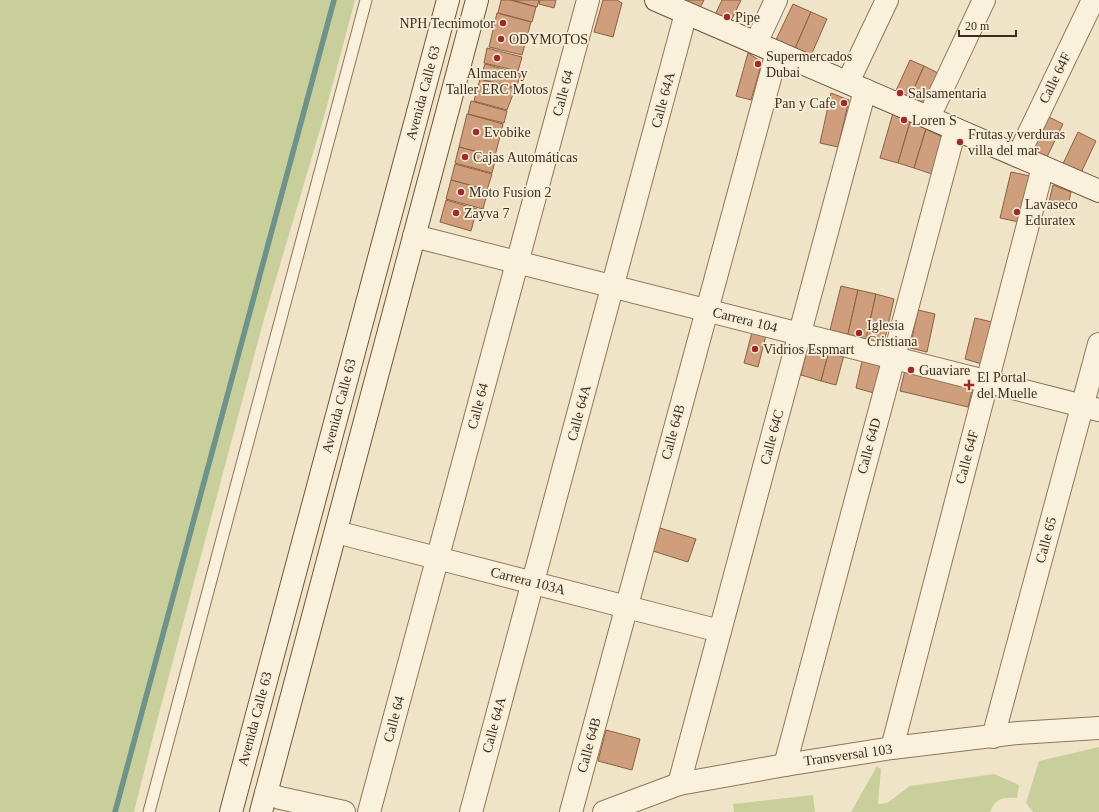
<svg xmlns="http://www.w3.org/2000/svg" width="1099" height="812" font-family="'Times New Roman',serif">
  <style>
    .green { fill: #c9cf9b }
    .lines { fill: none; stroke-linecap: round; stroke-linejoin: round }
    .stream { stroke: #6f938a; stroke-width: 5.5 }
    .building { fill: #cf9f7d; stroke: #8d5f41 }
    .lane-casing { stroke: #8d765c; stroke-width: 13 }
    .street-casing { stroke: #8d765c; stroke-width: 24 }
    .secondary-casing { stroke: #6f573f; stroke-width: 24 }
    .lane { stroke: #faf1dc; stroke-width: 11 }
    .street { stroke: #faf1dc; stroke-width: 22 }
    .secondary { stroke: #faf1dc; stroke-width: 22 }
    .poi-dot { fill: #9e2a2b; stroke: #f7eed8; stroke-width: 1.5 }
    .labels { text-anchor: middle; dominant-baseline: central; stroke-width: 3.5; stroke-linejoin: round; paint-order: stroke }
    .poi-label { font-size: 14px; fill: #3d2e20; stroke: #f7eed8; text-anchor: start }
    .street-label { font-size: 14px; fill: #3d2e20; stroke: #f7eed8 }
  </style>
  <rect width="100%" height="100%" fill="#f0e4c8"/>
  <g class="green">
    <path d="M0,0H355L325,113L264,319L157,721L134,812H0Z"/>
    <path d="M1099,747V812H1033L1026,803L1039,761Z"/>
    <path d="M877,766L881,769L878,804L887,803L910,786L994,774L1019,785L1017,798C1002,797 996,798 990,812H851Z"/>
    <path d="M813,795L815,812H734L733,804Z"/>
  </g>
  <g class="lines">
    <path class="stream" d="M115,812L334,0"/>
  </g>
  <g class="building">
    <path d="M501,0H510L536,7L532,22L498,13Z"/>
    <path d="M512,0H539L537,7Z"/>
    <path d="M540,0H556L554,8L539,4Z"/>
    <path d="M603,0H617L622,3L613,37L594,32Z"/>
    <path d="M683,0H704L700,8Z"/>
    <path d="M722,0H741L730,23L715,15Z"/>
    <path d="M793,4L811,12L793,53L774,44Z"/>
    <path d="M811,12L827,19L809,60L793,53Z"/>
    <path d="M497,13L531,22L522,55L489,47Z"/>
    <path d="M487,48L522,57L518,71L484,63Z"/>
    <path d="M748,53L762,62L751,100L736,96Z"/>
    <path d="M910,60L924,66L908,102L894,95Z"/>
    <path d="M485,64L521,74L516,88L480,79Z"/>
    <path d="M924,66L942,75L926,111L908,102Z"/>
    <path d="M480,79L515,89L507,110L474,101Z"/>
    <path d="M831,93L849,100L838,147L820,143Z"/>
    <path d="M471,101L507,111L504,123L468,114Z"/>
    <path d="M893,113L910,122L898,163L880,158Z"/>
    <path d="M467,114L503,124L495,156L459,147Z"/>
    <path d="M1045,115L1063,124L1045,161L1027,152Z"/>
    <path d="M910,122L926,129L914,168L898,163Z"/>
    <path d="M926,129L942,137L932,174L914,168Z"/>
    <path d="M1078,132L1096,141L1079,177L1061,168Z"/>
    <path d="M459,147L496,157L492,173L455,163Z"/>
    <path d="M455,164L492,174L487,190L451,180Z"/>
    <path d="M1011,172L1030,176L1019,222L1000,218Z"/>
    <path d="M451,180L488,190L483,209L446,199Z"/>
    <path d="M1053,185L1071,192L1067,210L1048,206Z"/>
    <path d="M446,200L477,209L471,231L440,222Z"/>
    <path d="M841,286L858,290L848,334L830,330Z"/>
    <path d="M858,290L876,294L866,339L848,334Z"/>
    <path d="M876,294L894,299L884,343L866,339Z"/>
    <path d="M918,310L935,314L927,352L910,348Z"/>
    <path d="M975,318L992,322L982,364L965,359Z"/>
    <path d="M752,332L766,335L758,367L744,363Z"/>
    <path d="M808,346L829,351L821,381L801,375Z"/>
    <path d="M829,351L844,355L836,385L821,381Z"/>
    <path d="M863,357L882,362L874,393L856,388Z"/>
    <path d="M906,366L974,382L968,407L900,391Z"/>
    <path d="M660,528L696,539L688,562L653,551Z"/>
    <path d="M606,730L640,739L632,770L598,761Z"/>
  </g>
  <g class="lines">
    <g class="lane-casing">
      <path id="lane" d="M149,812L366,0"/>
    </g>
    <g class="street-casing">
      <g id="street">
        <path d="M756,43L776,0"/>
        <path d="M848,82L887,0"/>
        <path d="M929,117L984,0"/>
        <path d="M1018,156L1093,0"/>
        <path d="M414,236L1099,410"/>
        <path d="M336,532L720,631"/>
        <path d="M993,737L1099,344"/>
        <path d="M892,748L1043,167"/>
        <path d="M785,765L955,129"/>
        <path d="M679,784L865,90"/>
        <path d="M266,793L280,798L344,812"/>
        <path d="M369,812L588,0"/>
        <path d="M471,812L686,13"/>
        <path d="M571,812L777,52"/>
        <path d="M604,812L679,784L785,765L892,748L1018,733L1099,728"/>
      </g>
    </g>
    <g class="secondary-casing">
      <g id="secondary">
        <path d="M656,0L1099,191"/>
        <path d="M231,812L448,0"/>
        <path d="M261,812L477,0"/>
      </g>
    </g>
    <use href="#lane" class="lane"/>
    <use href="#street" class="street"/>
    <use href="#secondary" class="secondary"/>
  </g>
  <g class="poi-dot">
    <circle cx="727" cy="17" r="4"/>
    <circle cx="503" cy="23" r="4"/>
    <circle cx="501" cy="39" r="4"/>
    <circle cx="497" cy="58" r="4"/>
    <circle cx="758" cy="64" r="4"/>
    <circle cx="900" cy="93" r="4"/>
    <circle cx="844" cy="103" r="4"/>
    <circle cx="904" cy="120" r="4"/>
    <circle cx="476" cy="132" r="4"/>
    <circle cx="960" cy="142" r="4"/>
    <circle cx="465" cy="157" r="4"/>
    <circle cx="461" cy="192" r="4"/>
    <circle cx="1017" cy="212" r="4"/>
    <circle cx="456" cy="213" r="4"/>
    <circle cx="859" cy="333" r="4"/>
    <circle cx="755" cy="349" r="4"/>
    <circle cx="911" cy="370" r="4"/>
    <path d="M967 379h4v4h4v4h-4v4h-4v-4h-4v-4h4z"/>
  </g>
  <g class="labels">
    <g class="poi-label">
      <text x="735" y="17">Pipe</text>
      <text x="495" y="23" text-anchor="end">NPH Tecnimotor</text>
      <text x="509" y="39">ODYMOTOS</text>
      <text x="766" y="56">Supermercados<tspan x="766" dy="16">Dubai</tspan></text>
      <text x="497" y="73" text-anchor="middle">Almacen y<tspan x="497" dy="16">Taller ERC Motos</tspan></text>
      <text x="908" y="93">Salsamentaria</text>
      <text x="836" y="103" text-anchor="end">Pan y Cafe</text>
      <text x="912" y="120">Loren S</text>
      <text x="484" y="132">Evobike</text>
      <text x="968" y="134">Frutas y verduras<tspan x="968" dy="16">villa del mar</tspan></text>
      <text x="473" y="157">Cajas Automáticas</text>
      <text x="469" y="192">Moto Fusion 2</text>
      <text x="1025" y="204">Lavaseco<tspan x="1025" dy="16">Eduratex</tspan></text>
      <text x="464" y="213">Zayva 7</text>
      <text x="867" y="325">Iglesia<tspan x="867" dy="16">Cristiana</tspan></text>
      <text x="763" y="349">Vidrios Espmart</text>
      <text x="919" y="370">Guaviare</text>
      <text x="977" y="377">El Portal<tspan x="977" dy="16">del Muelle</tspan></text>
    </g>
    <g class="street-label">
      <text transform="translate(1055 78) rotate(-64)">Calle 64F</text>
      <text transform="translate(423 93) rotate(-75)">Avenida Calle 63</text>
      <text transform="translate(563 93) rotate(-75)">Calle 64</text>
      <text transform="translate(663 100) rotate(-75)">Calle 64A</text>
      <text transform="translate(745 320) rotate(14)">Carrera 104</text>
      <text transform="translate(339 406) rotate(-75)">Avenida Calle 63</text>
      <text transform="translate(478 406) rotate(-75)">Calle 64</text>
      <text transform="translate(579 413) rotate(-75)">Calle 64A</text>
      <text transform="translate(673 432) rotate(-75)">Calle 64B</text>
      <text transform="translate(772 437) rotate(-75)">Calle 64C</text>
      <text transform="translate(869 446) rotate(-75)">Calle 64D</text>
      <text transform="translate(967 457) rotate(-75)">Calle 64F</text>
      <text transform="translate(1046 540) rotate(-75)">Calle 65</text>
      <text transform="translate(528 581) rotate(14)">Carrera 103A</text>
      <text transform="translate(255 719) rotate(-75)">Avenida Calle 63</text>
      <text transform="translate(394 719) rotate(-75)">Calle 64</text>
      <text transform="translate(494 725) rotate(-75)">Calle 64A</text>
      <text transform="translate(589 745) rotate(-75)">Calle 64B</text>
      <text transform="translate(848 755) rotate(-8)">Transversal 103</text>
    </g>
  </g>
  <path d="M959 30v6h57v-6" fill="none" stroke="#3d2e20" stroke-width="2"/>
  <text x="965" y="30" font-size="12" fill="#3d2e20" stroke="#f7eed8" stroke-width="3" paint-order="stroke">20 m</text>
</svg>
